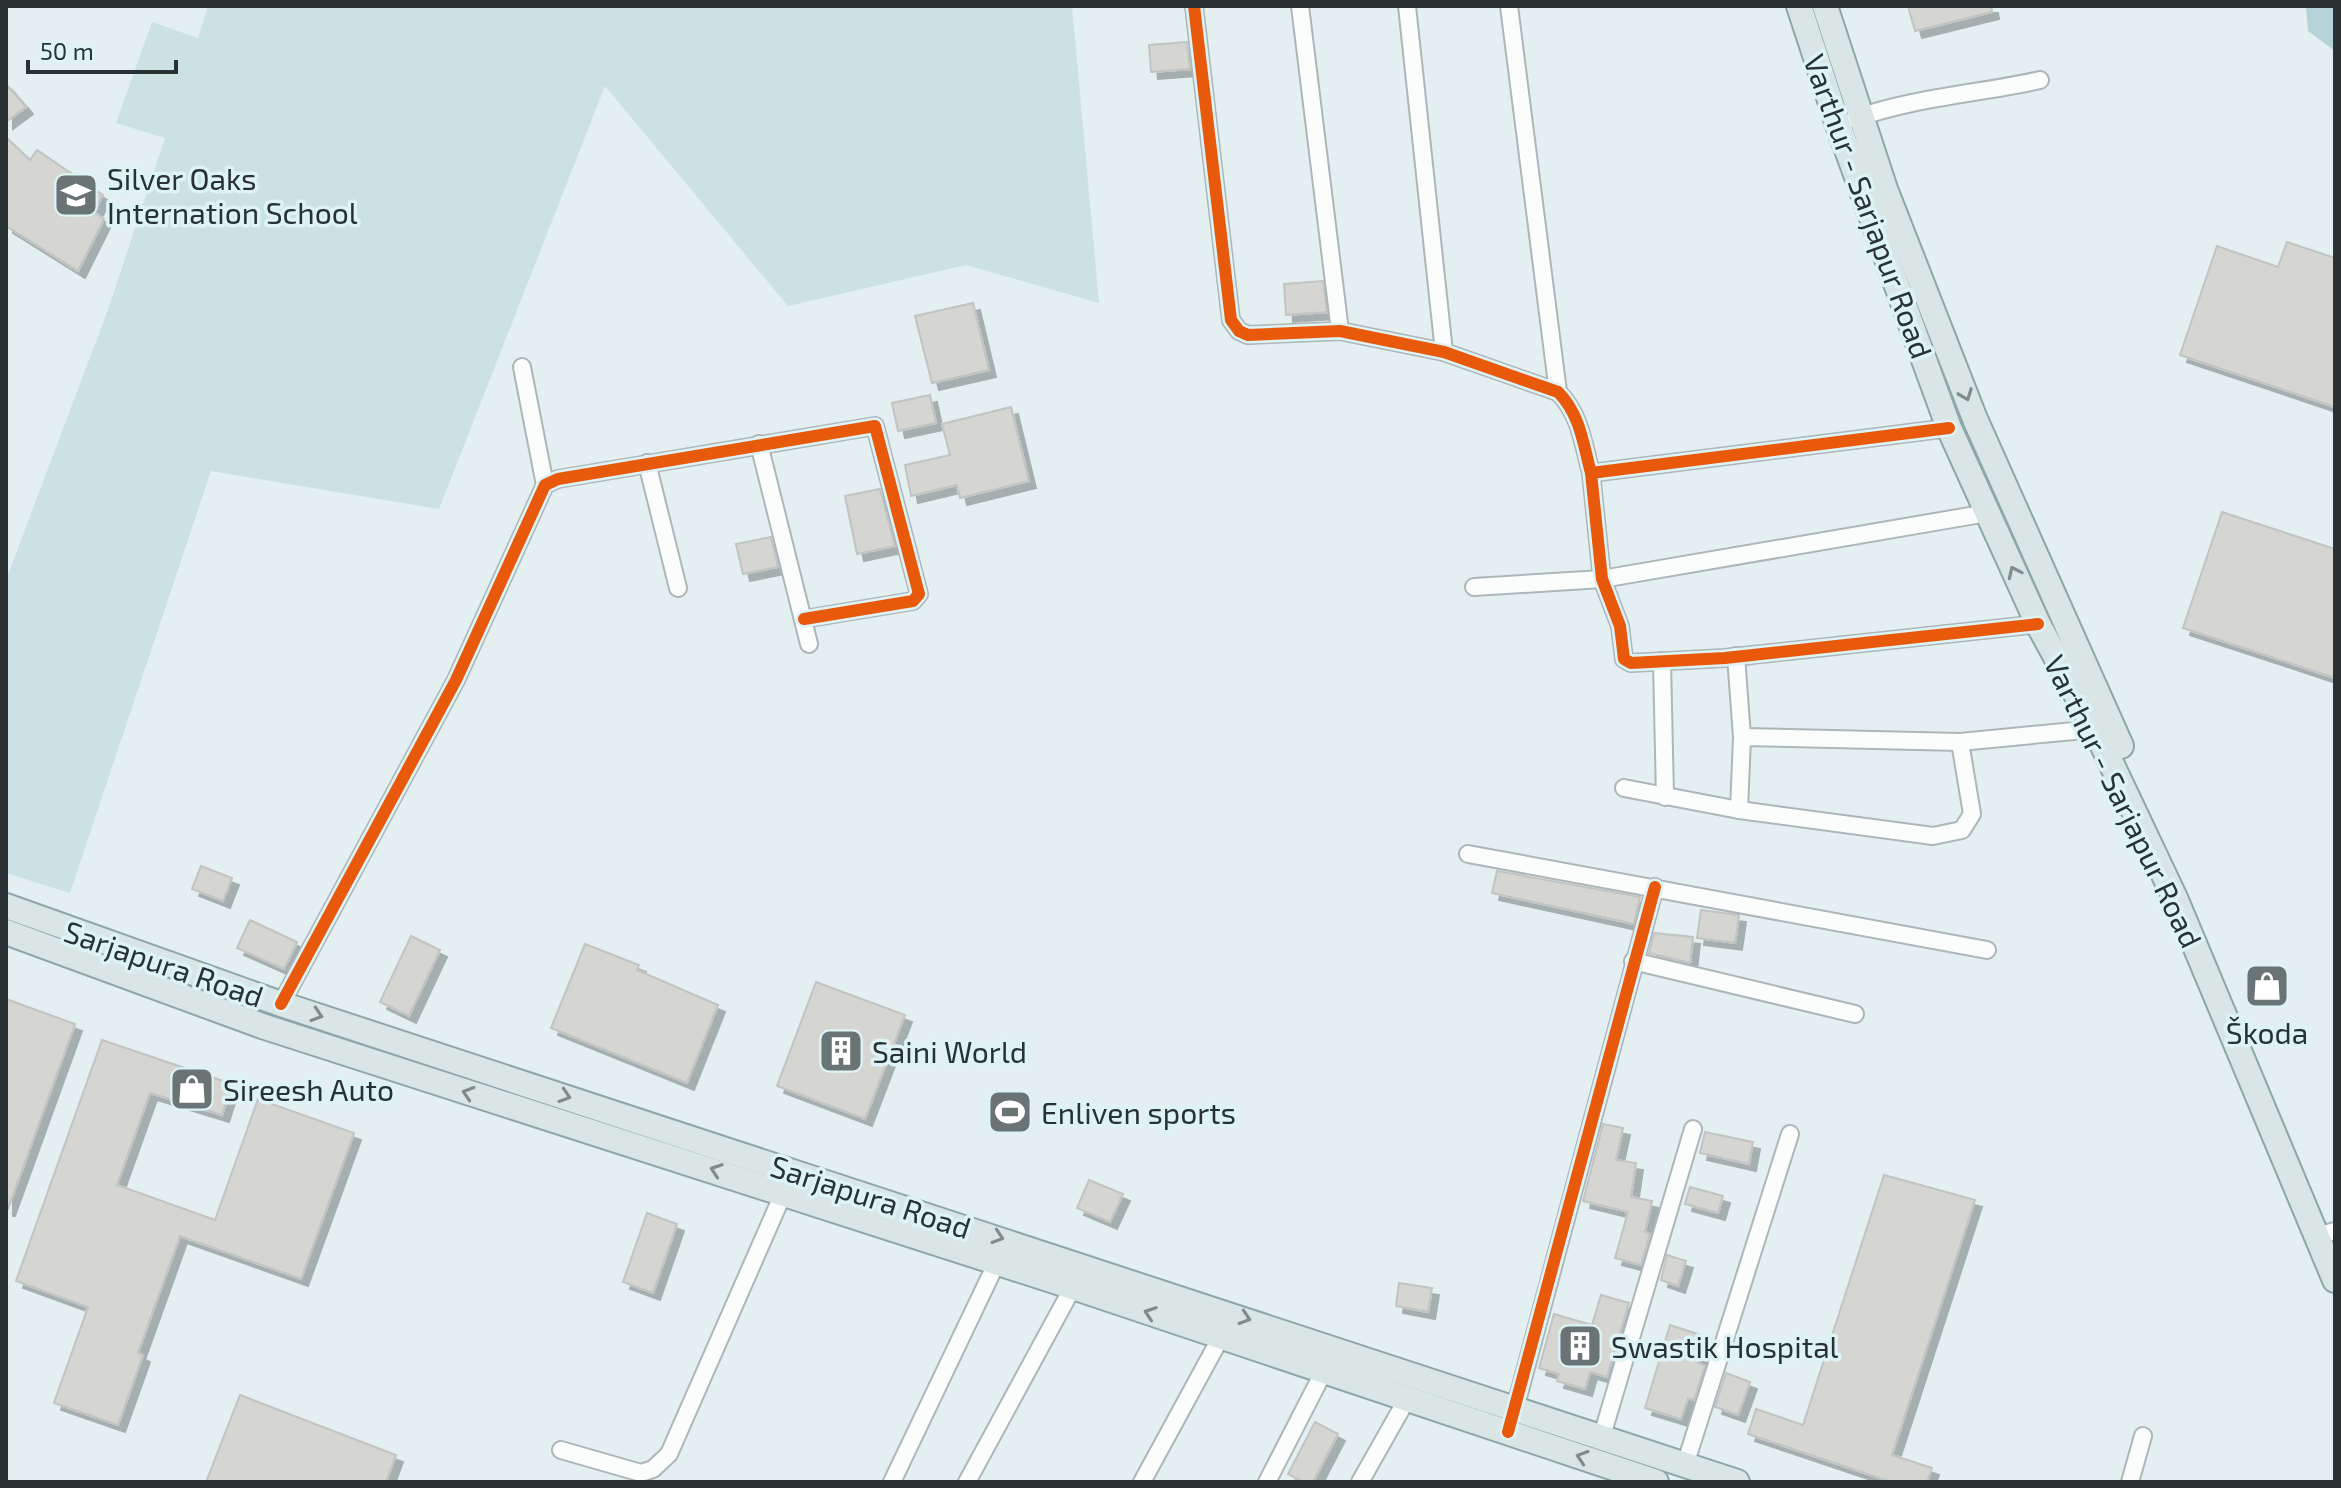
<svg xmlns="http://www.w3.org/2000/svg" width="2341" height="1488" font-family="'Exo 2',sans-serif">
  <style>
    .green { fill: #cce1e4 }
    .forest { fill: #b5d2d7 }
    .building { fill: #d5d5d1; stroke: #c1c4c2; stroke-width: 2; filter: url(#shadow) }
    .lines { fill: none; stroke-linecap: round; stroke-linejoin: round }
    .street-casing { stroke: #adb6b8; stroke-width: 20 }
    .primary-casing { stroke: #8fa6a9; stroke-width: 28 }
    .street { stroke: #fbfdfd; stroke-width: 16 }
    .primary { stroke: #dae5e6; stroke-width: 24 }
    .cycleway-casing { stroke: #ddf3f6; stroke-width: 17 }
    .cycleway { stroke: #e8590c; stroke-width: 12 }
    .oneway { stroke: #828b8c }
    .labels { text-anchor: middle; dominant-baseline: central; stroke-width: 7; stroke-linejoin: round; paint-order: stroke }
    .poi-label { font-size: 30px; fill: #293132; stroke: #ddf3f6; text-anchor: start }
    .street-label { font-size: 30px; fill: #293132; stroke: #ddf3f6 }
  </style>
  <defs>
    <filter id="shadow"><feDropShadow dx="7" dy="7" stdDeviation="0" flood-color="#0004"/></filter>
  </defs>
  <rect width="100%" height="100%" fill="#e3eff0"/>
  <path class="green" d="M208,6H1072L1099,303L966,265L788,306L605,86L439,509L211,471L70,893L6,873V580L109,307L165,138L116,123L152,22L198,38Z"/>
  <path class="forest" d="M2306,6H2335V51L2308,31Z"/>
  <g class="building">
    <path d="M1908,6H1991L1992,12L1915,31Z"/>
    <path d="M1187,42L1190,69L1151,72L1149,45Z"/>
    <path d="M6,84L26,107L6,122Z"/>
    <path d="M6,137L30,160L37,150L103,195L94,212L104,219L78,271L6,226Z"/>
    <path d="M2287,242L2335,258V407L2180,355L2217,246L2278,267Z"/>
    <path d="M1323,281L1327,312L1286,315L1284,284Z"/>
    <path d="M973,303L989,370L932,383L915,316Z"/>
    <path d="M930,395L936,423L898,431L892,403Z"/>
    <path d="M1011,407L1029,481L960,498L957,485L911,496L905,465L950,455L942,424Z"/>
    <path d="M880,489L895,546L857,554L845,496Z"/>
    <path d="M2222,512L2335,549V678L2183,628Z"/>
    <path d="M771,537L778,567L743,574L736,544Z"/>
    <path d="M201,866L232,878L223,901L192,889Z"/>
    <path d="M1497,871L1640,897L1634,924L1492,893Z"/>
    <path d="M1701,910L1739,915L1735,943L1697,938Z"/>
    <path d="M250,920L297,942L284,969L237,948Z"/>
    <path d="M1654,933L1693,937L1690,963L1649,953Z"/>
    <path d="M411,936L440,950L409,1016L380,1002Z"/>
    <path d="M585,944L639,965L637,970L718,1005L687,1083L551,1028Z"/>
    <path d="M816,982L905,1015L865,1119L777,1086Z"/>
    <path d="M6,999L75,1024L8,1209H6Z"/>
    <path d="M102,1040L232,1084L222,1115L150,1093L117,1185L215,1220L258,1099L354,1133L301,1279L180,1236L138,1353L143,1355L118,1425L54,1403L88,1307L16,1281Z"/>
    <path d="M1603,1124L1623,1128L1616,1160L1636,1163L1631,1197L1652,1201L1645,1232L1650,1234L1641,1265L1615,1258L1628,1212L1583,1201Z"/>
    <path d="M1705,1132L1753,1142L1749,1164L1700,1153Z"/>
    <path d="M1884,1175L1975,1200L1892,1455L1932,1468L1927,1482H1891L1748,1434L1756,1409L1803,1425Z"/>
    <path d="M1089,1180L1123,1194L1110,1222L1077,1208Z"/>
    <path d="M1690,1187L1723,1196L1718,1213L1685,1204Z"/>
    <path d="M647,1213L677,1224L653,1293L623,1282Z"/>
    <path d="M1667,1255L1686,1261L1678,1286L1661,1280Z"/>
    <path d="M1399,1283L1432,1288L1428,1312L1396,1306Z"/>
    <path d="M1601,1295L1629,1303L1607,1377L1590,1372L1585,1389L1557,1381L1559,1374L1539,1368L1554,1314L1592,1325Z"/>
    <path d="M1670,1325L1707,1337L1698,1363L1705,1366L1694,1400L1688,1398L1681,1419L1645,1408Z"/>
    <path d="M1726,1373L1750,1382L1738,1415L1715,1407Z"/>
    <path d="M240,1395L396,1455L386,1482H206Z"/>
    <path d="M1315,1422L1338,1434L1313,1482H1303L1288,1474Z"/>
  </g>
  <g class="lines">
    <g class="street-casing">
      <g id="street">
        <path d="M1194,6L1231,320L1239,331L1248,335L1340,331L1444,352L1558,392C1580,414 1583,443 1591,473"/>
        <path d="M1300,6L1340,331"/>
        <path d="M1407,6L1444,352"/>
        <path d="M1509,6L1558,392"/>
        <path d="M1854,119C1915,97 1978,94 2040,80"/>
        <path d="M522,367L545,485"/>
        <path d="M1949,428L1591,473L1602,579L1620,626L1624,659L1631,663L1725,658L2038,624"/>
        <path d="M759,444L809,644"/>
        <path d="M647,463L678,588"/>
        <path d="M1474,587L1602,579L1987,513"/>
        <path d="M1736,656L1742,737"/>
        <path d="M1662,661L1665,797"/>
        <path d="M1624,788L1739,810L1933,836L1962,830L1972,814L1960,742L2095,729"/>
        <path d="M1739,810L1742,737L1960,742"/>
        <path d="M1468,854L1987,950"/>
        <path d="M1633,961L1855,1014"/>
        <path d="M281,1004L456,680L545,485L558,479L875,426L919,594L913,601L804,619"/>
        <path d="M2317,1236L2335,1231"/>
        <path d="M1513,1416L1655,887"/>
        <path d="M1601,1439L1693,1129"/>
        <path d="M561,1450L641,1473L653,1469L669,1454L783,1194"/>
        <path d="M1685,1465L1790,1134"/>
        <path d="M892,1482L997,1262"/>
        <path d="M967,1482L1073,1287"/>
        <path d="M1142,1482L1221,1337"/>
        <path d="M1267,1482L1324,1371"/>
        <path d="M1360,1482L1407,1399"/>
        <path d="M2130,1482L2143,1436"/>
      </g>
    </g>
    <g class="primary-casing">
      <g id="primary">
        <path d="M1799,6L1838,125L1949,428L2038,624L2095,729L2175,898L2335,1280"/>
        <path d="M1825,6L1885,189L1975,419L2121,746"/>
        <path d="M6,906L281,1004L1737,1482"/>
        <path d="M6,932L262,1026L1073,1287L1656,1482"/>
      </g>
    </g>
    <use href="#street" class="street"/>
    <use href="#primary" class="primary"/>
    <g class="cycleway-casing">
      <g id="cycleway">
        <path d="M1194,6L1231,320L1239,331L1248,335L1340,331L1444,352L1558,392C1580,414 1583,443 1591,473"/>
        <path d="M1949,428L1591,473L1602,579L1620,626L1624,659L1631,663L1725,658L2038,624"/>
        <path d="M281,1004L456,680L545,485L558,479L875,426L919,594L913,601L804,619"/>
        <path d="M1508,1432L1655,887"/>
      </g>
    </g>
    <use href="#cycleway" class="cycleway"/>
  </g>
  <defs><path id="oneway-chevron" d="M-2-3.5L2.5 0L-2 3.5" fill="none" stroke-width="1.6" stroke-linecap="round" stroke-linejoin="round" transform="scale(2)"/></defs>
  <g class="oneway">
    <use href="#oneway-chevron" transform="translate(1966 395) rotate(69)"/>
    <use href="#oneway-chevron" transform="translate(2014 572) rotate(-115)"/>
    <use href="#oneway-chevron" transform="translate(317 1015) rotate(18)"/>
    <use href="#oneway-chevron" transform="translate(468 1093) rotate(-162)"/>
    <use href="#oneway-chevron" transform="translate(565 1096) rotate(18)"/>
    <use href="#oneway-chevron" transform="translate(716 1170) rotate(-161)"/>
    <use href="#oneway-chevron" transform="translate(998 1237) rotate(18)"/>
    <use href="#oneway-chevron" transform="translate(1150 1313) rotate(-161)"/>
    <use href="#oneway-chevron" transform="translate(1245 1318) rotate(18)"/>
    <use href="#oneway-chevron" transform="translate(1582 1457) rotate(-162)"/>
  </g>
  <defs>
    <g id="school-square" transform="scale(2.3)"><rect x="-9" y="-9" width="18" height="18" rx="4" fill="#6a7474" stroke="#ddf3f6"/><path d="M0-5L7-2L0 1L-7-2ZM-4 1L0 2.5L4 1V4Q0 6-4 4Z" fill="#fff"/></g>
    <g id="shop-square" transform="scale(2.3)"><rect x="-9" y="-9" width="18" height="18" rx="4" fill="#6a7474" stroke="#ddf3f6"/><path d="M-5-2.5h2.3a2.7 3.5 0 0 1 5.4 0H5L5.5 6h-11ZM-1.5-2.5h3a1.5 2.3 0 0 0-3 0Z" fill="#fff"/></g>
    <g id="building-square" transform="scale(2.3)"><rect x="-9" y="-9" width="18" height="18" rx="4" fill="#6a7474" stroke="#ddf3f6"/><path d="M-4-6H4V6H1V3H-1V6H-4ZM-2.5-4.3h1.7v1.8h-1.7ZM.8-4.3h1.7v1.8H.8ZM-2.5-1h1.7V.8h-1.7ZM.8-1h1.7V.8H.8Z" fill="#fff"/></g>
    <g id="stadium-square" transform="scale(2.3)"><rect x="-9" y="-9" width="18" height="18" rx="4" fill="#6a7474" stroke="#ddf3f6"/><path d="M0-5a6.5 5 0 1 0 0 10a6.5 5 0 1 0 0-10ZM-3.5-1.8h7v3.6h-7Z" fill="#fff"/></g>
  </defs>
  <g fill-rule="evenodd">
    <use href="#school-square" x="76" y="195"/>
    <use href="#shop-square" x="2267" y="986"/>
    <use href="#building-square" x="841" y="1051"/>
    <use href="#shop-square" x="192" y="1089"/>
    <use href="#stadium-square" x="1010" y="1112"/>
    <use href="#building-square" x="1580" y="1346"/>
  </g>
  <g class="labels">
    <g class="poi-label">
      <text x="107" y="178">Silver Oaks<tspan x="107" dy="34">Internation School</tspan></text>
      <text x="2267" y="1032" text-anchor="middle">Škoda</text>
      <text x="872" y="1051">Saini World</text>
      <text x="223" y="1089">Sireesh Auto</text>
      <text x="1041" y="1112">Enliven sports</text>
      <text x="1611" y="1346">Swastik Hospital</text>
    </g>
    <g class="street-label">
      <text transform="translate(1869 206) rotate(70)">Varthur - Sarjapur Road</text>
      <text transform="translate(2124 801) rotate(64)">Varthur - Sarjapur Road</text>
      <text transform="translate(164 963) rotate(19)">Sarjapura Road</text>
      <text transform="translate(871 1196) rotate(18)">Sarjapura Road</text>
    </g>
  </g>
  <rect width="2341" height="1488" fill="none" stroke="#293132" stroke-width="16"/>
  <path d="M28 60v12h148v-12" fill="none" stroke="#293132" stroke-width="4"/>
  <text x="40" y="60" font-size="24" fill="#293132" stroke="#ddf3f6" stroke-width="6" paint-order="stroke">50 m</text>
</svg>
